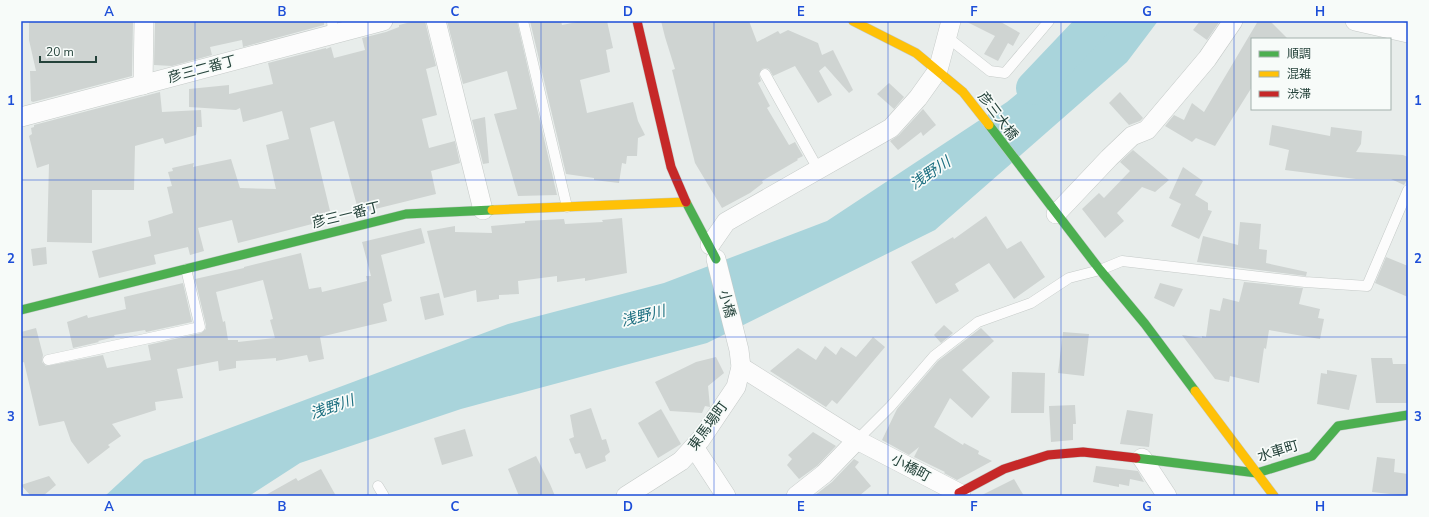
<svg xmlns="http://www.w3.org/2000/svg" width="1429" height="517" font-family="'Nunito Sans','Noto Sans JP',sans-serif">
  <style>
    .water { fill: #a9d4db }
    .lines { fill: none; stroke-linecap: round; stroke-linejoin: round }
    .river { stroke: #a9d4db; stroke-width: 34 }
    .building { fill: #cfd4d2; fill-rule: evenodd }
    .lane-casing { stroke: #c5cac8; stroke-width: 11 }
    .street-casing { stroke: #c5cac8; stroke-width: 20 }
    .fast-casing { stroke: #c3cbc8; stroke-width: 10 }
    .slow-casing { stroke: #c3cbc8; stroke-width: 10 }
    .jam-casing { stroke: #c3cbc8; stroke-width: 10 }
    .lane { stroke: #fcfcfc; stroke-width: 10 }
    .street { stroke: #fcfcfc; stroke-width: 19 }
    .fast { stroke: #4caf50; stroke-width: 9 }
    .slow { stroke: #ffc107; stroke-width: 9 }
    .jam { stroke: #c62828; stroke-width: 9 }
    .grid { fill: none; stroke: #1d4ed8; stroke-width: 1; stroke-opacity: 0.55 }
    .labels { text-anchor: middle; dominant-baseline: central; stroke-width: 3.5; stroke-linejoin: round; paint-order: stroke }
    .street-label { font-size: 14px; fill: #24423a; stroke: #f7fbf9 }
    .water-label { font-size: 15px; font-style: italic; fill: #1c6f80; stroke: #f7fbf9 }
    .neatline { fill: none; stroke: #1d4ed8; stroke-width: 1.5 }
    .grid-label { font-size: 13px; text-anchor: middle; font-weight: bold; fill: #1d4ed8 }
  </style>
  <rect width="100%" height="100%" fill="#e8edeb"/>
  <path class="water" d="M1106,21H1158L1127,62L935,230L707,343L461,409L300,463L249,496H105L144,460L508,324L664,283L827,221L1007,102Z"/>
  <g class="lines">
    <path class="river" d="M1033,88L1089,29L1096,21"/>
  </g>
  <g class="building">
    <path d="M29,21H133L132,76L33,102L31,101L30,71H36L29,40Z"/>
    <path d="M155,21H324V25L243,47L242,40L210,47L212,55L172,66L154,65Z"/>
    <path d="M415,21H425L436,66L426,69L437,115L422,119L429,148L455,141L460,163L431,171L436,194L359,213L334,121L310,128L331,215L311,220L312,224L238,243L232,220L198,228L204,251L190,255L188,247L154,255L156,264L99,278L92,251L151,236L148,221L173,213L167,187L172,186L168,172L173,171L172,168L194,163L193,167L231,159L240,188L276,189L266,145L289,139L282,111L243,122L240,108L236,110L189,107V89L229,85V94L273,84L268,63L326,48V49L331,47L334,58L365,50L362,38L386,32L399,27V25Z"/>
    <path d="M447,21H517L557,195L518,196L494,114L517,109L507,71L463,84Z"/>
    <path d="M530,21H561L562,25L582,21H607L613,48L606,50L610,72L580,80L587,113L633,102L638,121L645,135L638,138L637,156H627L626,164L622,163L619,183L594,180V178L566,174Z"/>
    <path d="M661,21H749L757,42L778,31L780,34L788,30L818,43L822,55L833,50L853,90L849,93L825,66L819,71L832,95L818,103L795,66L773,76L769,69L765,68L762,69L759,74L761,81L758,83L770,106L767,108L789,145L795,142L803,156L797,159L798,160L762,181L763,183L750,193L722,208L695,163L672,70L675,69L665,37Z"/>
    <path d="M965,21H999L1020,33L1013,46L1008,43L998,61L984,54L995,36Z"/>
    <path d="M1200,21H1220L1207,40L1193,30Z"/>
    <path d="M1258,21H1270L1288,39H1252V87L1215,146L1196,138L1192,142L1165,126L1174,115L1184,120L1192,103L1204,112Z"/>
    <path d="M889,83L904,97L894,109L877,94Z"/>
    <path d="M160,92L162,112L201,110L202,127H197L196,135L165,144L163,138L135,146L134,190H92V243L47,242L49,164L37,168L29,136L32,134L31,128L34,127V125Z"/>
    <path d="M1120,92L1143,118L1140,121L1129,125L1109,103Z"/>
    <path d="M923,109L936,125L923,136L921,132L898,150L890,141L899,135Z"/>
    <path d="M485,117L489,163L483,164L472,120Z"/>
    <path d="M1272,125L1330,136L1331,127L1362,131L1361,144L1356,152L1403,155L1408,157V178L1404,185L1391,179H1356L1285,170L1289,150L1269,145Z"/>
    <path d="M1133,150L1169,180L1155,192L1142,187L1117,213L1124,221L1105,238L1082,209L1099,193L1104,198L1130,171L1120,162Z"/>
    <path d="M1183,167L1203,181L1195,195L1208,203V210L1212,211L1199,239L1171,226L1181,204L1169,198Z"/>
    <path d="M986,216L1007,249L1021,241L1045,277L1014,299L989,263L955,284L959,291L936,304L911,262L953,237L954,239Z"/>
    <path d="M622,218L627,273L585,281V278L557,282V276L518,281L519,294L499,295V299L477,302L476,290L444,298L427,231L455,226V232L492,233L491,226L525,223V221L564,219L565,224L603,222L602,220Z"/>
    <path d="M1240,222L1261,224L1259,249L1267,250L1266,263L1307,272L1306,276L1197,262L1203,236L1238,245Z"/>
    <path d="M421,228L425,243L381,255L392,301L383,304L387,321L320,337L324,359L309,362L307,355L276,361V358L236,361V368L219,371L218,361L177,369L183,398L155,402L156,410L112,424L121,436L108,445L110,447L88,464L71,441L64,421L39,426L24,362L21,363V332L36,328L43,355L42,362L46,366L103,355L107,368L151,360L148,345L201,333L206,329V325L195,279L244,268V267L301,253L309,289L321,287L322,292L367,281L366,276H371L362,242ZM263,280L273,319L270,320L275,338L238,342V340H228L225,321L223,322L216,292Z"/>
    <path d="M46,247L47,264L33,266L31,249Z"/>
    <path d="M1386,257L1408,266V297L1375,283Z"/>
    <path d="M1244,282L1303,288L1299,304L1320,309L1318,318L1324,319L1320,339L1269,330L1266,349L1264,348L1259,383L1230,376L1229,382L1215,379L1182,335L1202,338V336L1206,337L1210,309L1220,311L1223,298L1239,302Z"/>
    <path d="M183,283L192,322L146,332L145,330L114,335L115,337L98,341L99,342L73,348L67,322L87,315L88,318L126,309L124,297Z"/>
    <path d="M1160,283L1183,289L1174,307L1154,298Z"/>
    <path d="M439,293L444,315L425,320L420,297Z"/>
    <path d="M944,325L953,333L941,343L934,335Z"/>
    <path d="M981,328L994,341L962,370L990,397L972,418L950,398L934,427L963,445L964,443L979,451L978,454L992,461L957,480L944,473L945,472L914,457L919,447L909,455L882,440L897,409L938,361Z"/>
    <path d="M1063,332L1089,334L1084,376L1058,373Z"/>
    <path d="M873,337L885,347L837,404L832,400L826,407L770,371L798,348L816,360L825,346L836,355L841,347L856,357Z"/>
    <path d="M716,357L724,373L708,386L710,407L705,406L702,413L670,411L655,382L696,362Z"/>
    <path d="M1371,358H1392L1393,364H1407L1408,376V403H1376Z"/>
    <path d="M1327,370L1357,375L1349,410L1317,404L1321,373L1327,374Z"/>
    <path d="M1012,372L1045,373L1044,413H1011Z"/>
    <path d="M1075,405L1076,424H1073V440L1051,442L1049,406Z"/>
    <path d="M591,408L602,440L606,439L610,452L605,456L606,461L586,469L580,453L575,454L569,439L574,437L570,415Z"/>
    <path d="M661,409L681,444L658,458L638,423Z"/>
    <path d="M1127,410L1153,414L1149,447L1120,444Z"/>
    <path d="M465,429L473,456L442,465L434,438Z"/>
    <path d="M813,432L836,446L817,466L799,479L787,465L792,459L788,455Z"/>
    <path d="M536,456L550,484L555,496H519L508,469Z"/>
    <path d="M1377,457L1395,459L1394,472L1408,474V496L1372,492Z"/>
    <path d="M854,459L859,462L855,467L871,486L859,496H814L832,482Z"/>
    <path d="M1096,466L1138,471L1144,482L1130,479L1129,486L1119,484V487L1093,482Z"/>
    <path d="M321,469L336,496H264L296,478L298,481Z"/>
    <path d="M49,476L56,485L43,496H31L21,485Z"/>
    <path d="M1014,479L1024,496H983L982,495Z"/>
  </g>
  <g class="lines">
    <g class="lane-casing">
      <g id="lane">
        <path d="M332,21L333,34"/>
        <path d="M523,21L567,207"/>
        <path d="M947,37L990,71L1005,73L1049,21"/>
        <path d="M765,74L818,169"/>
        <path d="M48,360L200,327L186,269"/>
        <path d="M857,440L890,407L934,356L978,322L1031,303L1069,278L1100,270L1122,261L1305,282L1367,286L1408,190"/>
        <path d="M378,486L384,496"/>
      </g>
    </g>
    <g class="street-casing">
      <g id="street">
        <path d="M436,21L483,210"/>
        <path d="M1355,21L1408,33"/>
        <path d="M143,85L144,21"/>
        <path d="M21,117L383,21"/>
        <path d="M1056,214L1109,158L1132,136L1147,130L1207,59L1233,21"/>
        <path d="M710,245L726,222L891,128L918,98L938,70L951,21"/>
        <path d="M741,367L857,440L959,493L961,496"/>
        <path d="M694,447L726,496"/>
        <path d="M1142,458L1167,496"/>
        <path d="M626,496L681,461L701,439L736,387L741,367L739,350L716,259"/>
        <path d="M796,496L824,474L857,440"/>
      </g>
    </g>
    <g class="fast-casing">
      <g id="fast">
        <path d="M989,125L1100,270L1145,324L1195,391"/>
        <path d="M686,202L716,259"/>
        <path d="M21,310L406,214L492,210"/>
        <path d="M1136,458L1257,473L1312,456L1338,426L1408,415"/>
      </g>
    </g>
    <g class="slow-casing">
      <g id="slow">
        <path d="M853,21L916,53L963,92L989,125"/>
        <path d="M492,210L686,202"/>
        <path d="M1195,391L1274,496"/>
      </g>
    </g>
    <g class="jam-casing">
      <g id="jam">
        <path d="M637,21L671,167L686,202"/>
        <path d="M959,493L1004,469L1048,455L1083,452L1136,458"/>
      </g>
    </g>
    <use href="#lane" class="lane"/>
    <use href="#street" class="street"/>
    <use href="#fast" class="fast"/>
    <use href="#slow" class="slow"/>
    <use href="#jam" class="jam"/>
  </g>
  <path class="grid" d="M195,21V496M368,21V496M541,21V496M714,21V496M888,21V496M1061,21V496M1234,21V496M21,180H1408M21,337H1408"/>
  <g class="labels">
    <g class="street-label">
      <text transform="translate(202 69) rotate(-15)">彦三二番丁</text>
      <text transform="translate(998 116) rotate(53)">彦三大橋</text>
      <text transform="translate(346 215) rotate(-14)">彦三一番丁</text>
      <text transform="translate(727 304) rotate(76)">小橋</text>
      <text transform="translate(708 426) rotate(-54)">東馬場町</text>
      <text transform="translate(1278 451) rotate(-17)">水車町</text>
      <text transform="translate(911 468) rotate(28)">小橋町</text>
    </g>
    <g class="water-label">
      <text transform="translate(930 173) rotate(-34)">浅野川</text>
      <text transform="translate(643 316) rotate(-14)">浅野川</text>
      <text transform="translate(332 407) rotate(-19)">浅野川</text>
    </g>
  </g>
  <rect width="1429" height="517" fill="none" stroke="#f7fbf9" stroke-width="44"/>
  <rect x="1251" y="38" width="140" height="72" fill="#f7fbf9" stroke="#a3b1ad"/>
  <rect x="1259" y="51" width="20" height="6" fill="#4caf50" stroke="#a3b1ad"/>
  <text x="1287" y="58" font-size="12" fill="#24423a">順調</text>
  <rect x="1259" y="71" width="20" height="6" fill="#ffc107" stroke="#a3b1ad"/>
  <text x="1287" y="78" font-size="12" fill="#24423a">混雑</text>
  <rect x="1259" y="91" width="20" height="6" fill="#c62828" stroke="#a3b1ad"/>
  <text x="1287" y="98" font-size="12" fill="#24423a">渋滞</text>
  <path d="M40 56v6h56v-6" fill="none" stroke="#24423a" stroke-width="2"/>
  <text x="46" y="56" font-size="12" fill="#24423a" stroke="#f7fbf9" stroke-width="3" paint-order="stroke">20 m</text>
  <rect x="22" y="22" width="1385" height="473" class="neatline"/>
  <g class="grid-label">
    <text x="109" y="16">A</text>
    <text x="282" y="16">B</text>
    <text x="455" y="16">C</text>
    <text x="628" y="16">D</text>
    <text x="801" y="16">E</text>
    <text x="974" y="16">F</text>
    <text x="1147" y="16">G</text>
    <text x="1320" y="16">H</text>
    <text x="11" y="105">1</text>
    <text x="1418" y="105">1</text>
    <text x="11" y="263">2</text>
    <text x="1418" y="263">2</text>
    <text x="11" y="421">3</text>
    <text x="1418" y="421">3</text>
    <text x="109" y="511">A</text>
    <text x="282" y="511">B</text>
    <text x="455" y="511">C</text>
    <text x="628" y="511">D</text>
    <text x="801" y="511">E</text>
    <text x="974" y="511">F</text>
    <text x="1147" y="511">G</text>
    <text x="1320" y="511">H</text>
  </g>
</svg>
